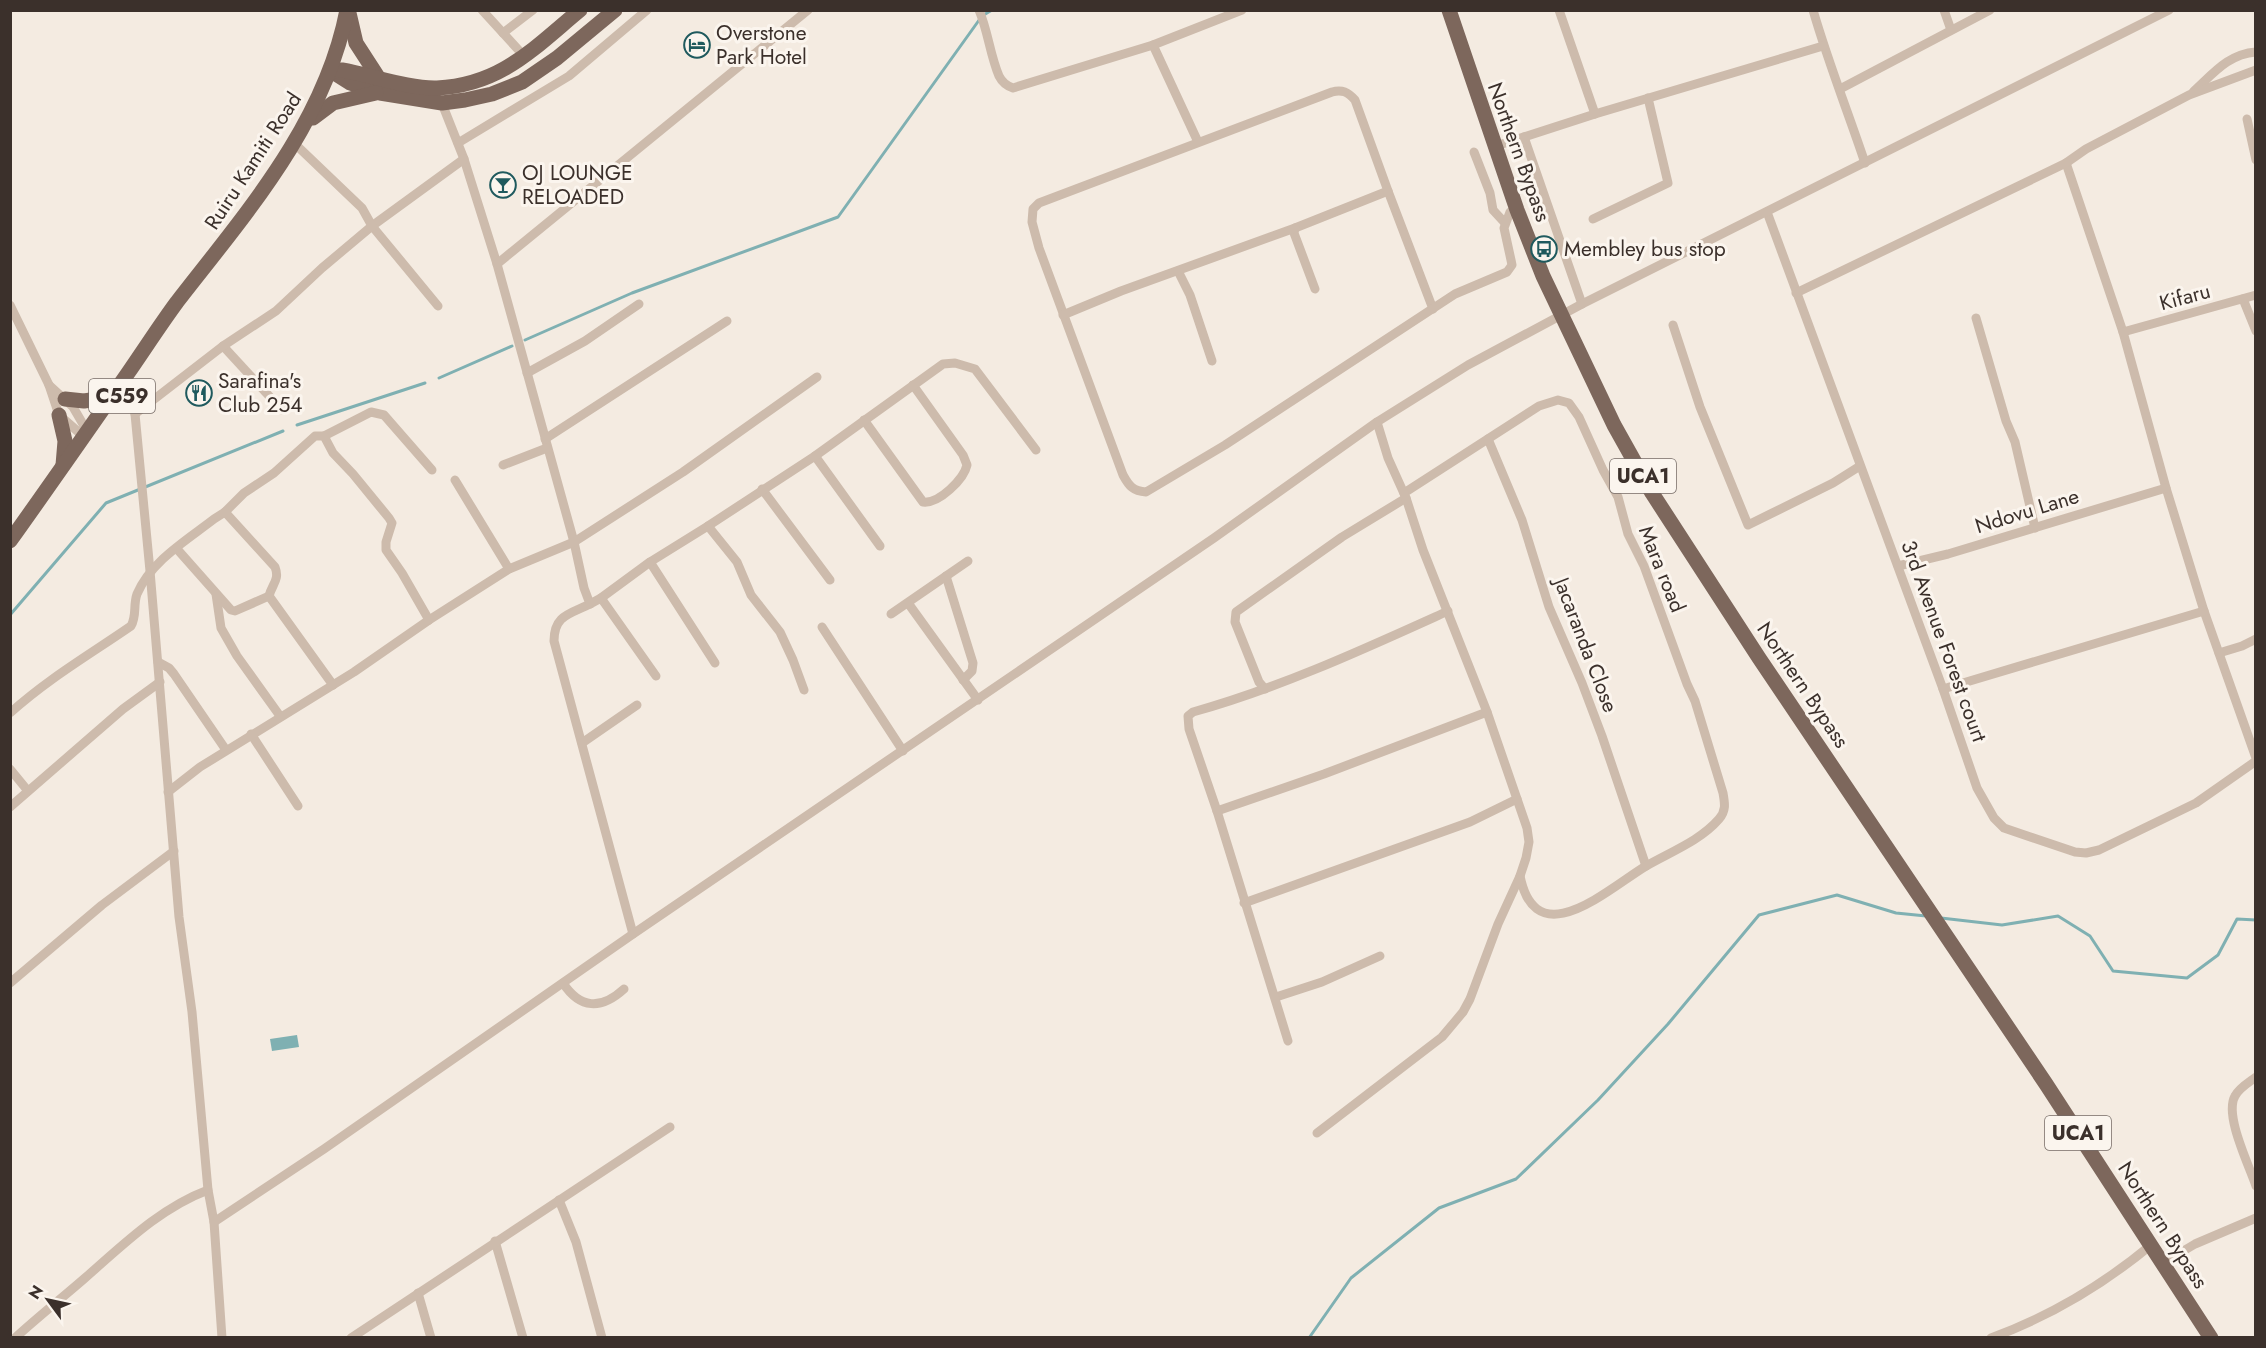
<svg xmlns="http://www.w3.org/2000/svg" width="2266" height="1348" font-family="Jost,sans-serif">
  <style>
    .water { fill: #7fb0b2 }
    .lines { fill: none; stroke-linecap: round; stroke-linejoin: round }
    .stream { stroke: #7fb0b2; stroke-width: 3 }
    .minor { stroke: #cdbbac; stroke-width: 9 }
    .primary { stroke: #7d675c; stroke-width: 15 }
    .labels { text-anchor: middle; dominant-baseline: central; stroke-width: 6; stroke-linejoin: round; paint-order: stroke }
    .shield { fill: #fbf5ee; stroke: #756b66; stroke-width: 1.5 }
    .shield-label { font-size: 20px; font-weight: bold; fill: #3b302b }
    .poi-label { font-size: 21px; fill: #3b302b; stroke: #fbf5ee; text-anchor: start }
    .street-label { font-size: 21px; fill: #3b302b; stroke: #fbf5ee }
  </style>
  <rect width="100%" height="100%" fill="#f4ebe1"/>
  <path class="water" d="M297,1035L299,1047L272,1051L270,1039Z"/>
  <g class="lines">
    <g class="stream">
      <path d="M525,340L632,293L838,217L982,16L992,10"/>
      <path d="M439,378L512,346"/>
      <path d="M297,425L425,383"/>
      <path d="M10,615L106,503L283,431"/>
      <path d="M1941,918L2002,925L2058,916L2090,936L2113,971L2187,978L2218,955L2237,919L2256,920"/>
      <path d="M1309,1338L1351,1278L1439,1208L1516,1179L1598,1100L1668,1024L1759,915L1837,895L1896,913L1926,916"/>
    </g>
    <g class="minor">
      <path d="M482,10L524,56"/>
      <path d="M979,10C988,31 990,55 999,76C1002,82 1007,86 1013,88L1153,45L1198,142"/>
      <path d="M1813,10C1828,62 1848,112 1865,163"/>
      <path d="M1944,10L1951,30"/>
      <path d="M503,33L533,10"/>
      <path d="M1153,45L1242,10"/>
      <path d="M1840,89L1990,10"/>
      <path d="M2193,92C2213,74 2228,54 2256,52"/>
      <path d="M441,101L464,159L497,264L574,542L584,588L590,604C570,614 554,615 554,641L633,934"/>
      <path d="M1595,114L1823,46"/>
      <path d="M2247,119L2256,160"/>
      <path d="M1524,137L1582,304"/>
      <path d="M458,143L569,76L647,10"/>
      <path d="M1496,146L1595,114L1559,10"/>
      <path d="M1474,152L1490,193L1493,210L1505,223"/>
      <path d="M2066,163L2123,332L2166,488L2204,611L2256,758"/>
      <path d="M1388,191L1433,309"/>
      <path d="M1767,212L1943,689L1977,788L1994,818L2004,828L2075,852L2086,853L2099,850L2196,803L2256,761"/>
      <path d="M1593,219L1668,183L1648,98"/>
      <path d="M497,264L808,10"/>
      <path d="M1178,271L1190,295L1212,361"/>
      <path d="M1315,289L1294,233L1295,228L1388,191L1355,100C1348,92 1342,89 1332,92L1039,203L1033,209L1032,222L1039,248L1123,475C1129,486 1133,491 1146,492L1225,445L1455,294L1507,272L1512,265L1511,260L1504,228L1510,212L1517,210"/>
      <path d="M1796,293L2066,163L2086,149L2189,95L2256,70"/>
      <path d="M2243,299L2256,331"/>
      <path d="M10,305L49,385L59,415L83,436"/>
      <path d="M438,306L372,226L464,159"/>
      <path d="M1063,315L1121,291L1295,228"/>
      <path d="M1976,318L2006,421L2015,442L2035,528"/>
      <path d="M1673,325L1700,407L1748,525L1833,483L1860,466"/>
      <path d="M2123,332L2256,295"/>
      <path d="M223,346L282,410"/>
      <path d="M128,373L135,414L150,571L179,917L192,1012L208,1190L214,1222L222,1338"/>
      <path d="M527,373L585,341L639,304"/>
      <path d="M49,385L73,407L87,431"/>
      <path d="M135,414L223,346L276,311L322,268L372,226L362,208L294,143"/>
      <path d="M864,420L923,502C939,504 964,479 967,465L963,455L913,385"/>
      <path d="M324,436L371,412L384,415L432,470"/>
      <path d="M545,439L727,321"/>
      <path d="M1488,439L1522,520L1549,607L1582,683L1602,736L1646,866"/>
      <path d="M815,456L880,546"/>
      <path d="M503,465L547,448"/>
      <path d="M455,480L509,569"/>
      <path d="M762,489L830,580"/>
      <path d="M1404,493L1539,406L1558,400L1569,403L1579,417L1603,470L1618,497L1628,534L1644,566L1687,684L1695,701L1723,793C1725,804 1726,811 1719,819C1700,841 1670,852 1646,866C1608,889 1536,956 1520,876"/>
      <path d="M225,512L244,493L274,473L315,436H324L333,453L353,474L389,518L392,523L386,542V550L402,573L429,620"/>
      <path d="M708,526L737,562L751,595L780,632L793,660L804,690"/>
      <path d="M177,549L231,610L235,611L269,596"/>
      <path d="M650,562L715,663"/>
      <path d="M1898,566L1948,554L2166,488"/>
      <path d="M946,576L973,663L972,671L963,680"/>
      <path d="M216,594L221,628L237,656L280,716"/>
      <path d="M601,598L656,676"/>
      <path d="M908,603L978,700"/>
      <path d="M590,604L601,598L650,562L708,526L815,456L943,364L955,363L975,369L1036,450"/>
      <path d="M891,614L968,561"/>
      <path d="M822,627L903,751"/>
      <path d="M2219,653L2242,646L2256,639"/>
      <path d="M158,662L169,668L174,674L226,750"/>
      <path d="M1265,689L1259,682L1235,622L1236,612L1342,537L1406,498"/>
      <path d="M1943,689L2204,611"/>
      <path d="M10,713C49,678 89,655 131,626C137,616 133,605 137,594C151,561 187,540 214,519L225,512L275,567C280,580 272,584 269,596L333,685"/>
      <path d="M251,734L298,806"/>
      <path d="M582,743L637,705"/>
      <path d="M10,769L28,791"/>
      <path d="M168,792L200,767L354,672L429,620L509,569L574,542L683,472L817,377"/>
      <path d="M10,807L123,709L160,682"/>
      <path d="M1217,811L1324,774L1487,712"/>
      <path d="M1244,903L1470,822L1517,799"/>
      <path d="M10,983L102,905L174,851"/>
      <path d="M563,983C580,1009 601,1010 624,989"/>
      <path d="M1276,997L1322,982L1380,956"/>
      <path d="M1288,1041L1217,811L1189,729L1188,716L1193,712C1282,687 1364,649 1448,611"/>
      <path d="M2256,1077C2248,1083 2239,1088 2235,1096C2224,1115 2249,1165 2256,1186"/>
      <path d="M1317,1133L1442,1037L1463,1012L1470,999L1498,924L1520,876L1526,858L1529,842L1527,828L1487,712L1423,550L1406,498L1388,458L1377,422"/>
      <path d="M559,1200L576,1242L602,1338"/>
      <path d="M214,1222L324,1149L633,934L1214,538L1377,422L1468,365L1582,304L2169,10"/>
      <path d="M495,1241L523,1338"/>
      <path d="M2163,1263L2195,1244L2256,1218"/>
      <path d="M418,1293L431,1338"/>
      <path d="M15,1338C38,1317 62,1298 85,1278C123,1245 160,1208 208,1190"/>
      <path d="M351,1338L670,1127"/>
      <path d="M1991,1338C2048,1317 2104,1284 2151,1245"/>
    </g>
    <g class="primary">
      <path d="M1449,10L1517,210L1543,276L1614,425L1652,493L1759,658L2046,1084L2211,1338"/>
      <path d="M349,13L356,43L378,77"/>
      <path d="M331,71L350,83L380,93L442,103L465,100L492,94L522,82L557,58L615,10"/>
      <path d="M331,71L342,70C370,75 410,89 437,88C501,85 534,48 580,10"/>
      <path d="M313,118L333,103L376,93"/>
      <path d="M65,399L84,401L111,397"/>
      <path d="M59,415L65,441L63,465"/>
      <path d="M10,541C50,485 89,429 128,373C144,350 160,325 177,302C246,213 325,124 347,10"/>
    </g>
  </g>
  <defs>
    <g id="hotel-ring" transform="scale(1.35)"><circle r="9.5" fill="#fbf5ee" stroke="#1f5a5e" stroke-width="1.5"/><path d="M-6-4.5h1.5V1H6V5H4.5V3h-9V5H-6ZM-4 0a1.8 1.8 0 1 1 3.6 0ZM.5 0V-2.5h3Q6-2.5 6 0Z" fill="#1f5a5e"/></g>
    <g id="bar-ring" transform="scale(1.35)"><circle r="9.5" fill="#fbf5ee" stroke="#1f5a5e" stroke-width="1.5"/><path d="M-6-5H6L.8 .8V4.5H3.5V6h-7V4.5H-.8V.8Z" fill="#1f5a5e"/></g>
    <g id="bus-ring" transform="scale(1.35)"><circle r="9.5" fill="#fbf5ee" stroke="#1f5a5e" stroke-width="1.5"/><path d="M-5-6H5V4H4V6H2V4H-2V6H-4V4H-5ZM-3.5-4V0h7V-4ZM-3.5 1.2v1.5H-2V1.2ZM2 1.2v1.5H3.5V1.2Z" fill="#1f5a5e"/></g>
    <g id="restaurant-ring" transform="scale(1.35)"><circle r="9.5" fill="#fbf5ee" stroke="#1f5a5e" stroke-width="1.5"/><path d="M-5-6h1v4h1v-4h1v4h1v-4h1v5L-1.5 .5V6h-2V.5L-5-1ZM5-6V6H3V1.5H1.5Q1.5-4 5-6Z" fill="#1f5a5e"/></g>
  </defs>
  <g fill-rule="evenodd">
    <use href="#hotel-ring" x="697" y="45"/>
    <use href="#bar-ring" x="503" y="185"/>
    <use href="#bus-ring" x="1544" y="249"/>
    <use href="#restaurant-ring" x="199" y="393"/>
  </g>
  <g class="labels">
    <g class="shield">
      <rect x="89" y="379" width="66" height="34" rx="4.5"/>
      <rect x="1610" y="459" width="66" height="34" rx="4.5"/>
      <rect x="2045" y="1116" width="66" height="34" rx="4.5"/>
    </g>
    <g class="shield-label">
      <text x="122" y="396">C559</text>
      <text x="1643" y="476">UCA1</text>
      <text x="2078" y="1133">UCA1</text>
    </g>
    <g class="poi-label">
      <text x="716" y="33">Overstone<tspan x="716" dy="24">Park Hotel</tspan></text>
      <text x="522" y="173">OJ LOUNGE<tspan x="522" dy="24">RELOADED</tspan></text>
      <text x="1564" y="249">Membley bus stop</text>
      <text x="218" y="381">Sarafina's<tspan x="218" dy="24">Club 254</tspan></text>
    </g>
    <g class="street-label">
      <text transform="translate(1519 152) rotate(70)">Northern Bypass</text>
      <text transform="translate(253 161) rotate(-57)">Ruiru Kamiti Road</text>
      <text transform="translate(2185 297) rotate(-15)">Kifaru</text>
      <text transform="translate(2027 511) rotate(-17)">Ndovu Lane</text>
      <text transform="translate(1662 569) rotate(68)">Mara road</text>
      <text transform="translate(1944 641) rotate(70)">3rd Avenue Forest court</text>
      <text transform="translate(1586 645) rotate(69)">Jacaranda Close</text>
      <text transform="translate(1803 685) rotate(56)">Northern Bypass</text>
      <text transform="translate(2163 1225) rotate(57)">Northern Bypass</text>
    </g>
  </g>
  <rect width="2266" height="1348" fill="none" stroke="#3b302b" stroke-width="24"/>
  <g transform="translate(48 1300) rotate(303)" stroke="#fbf5ee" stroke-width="4.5" paint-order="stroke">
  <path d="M0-4.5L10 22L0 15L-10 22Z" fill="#3b302b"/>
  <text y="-9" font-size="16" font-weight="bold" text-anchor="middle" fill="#3b302b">N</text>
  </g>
</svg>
